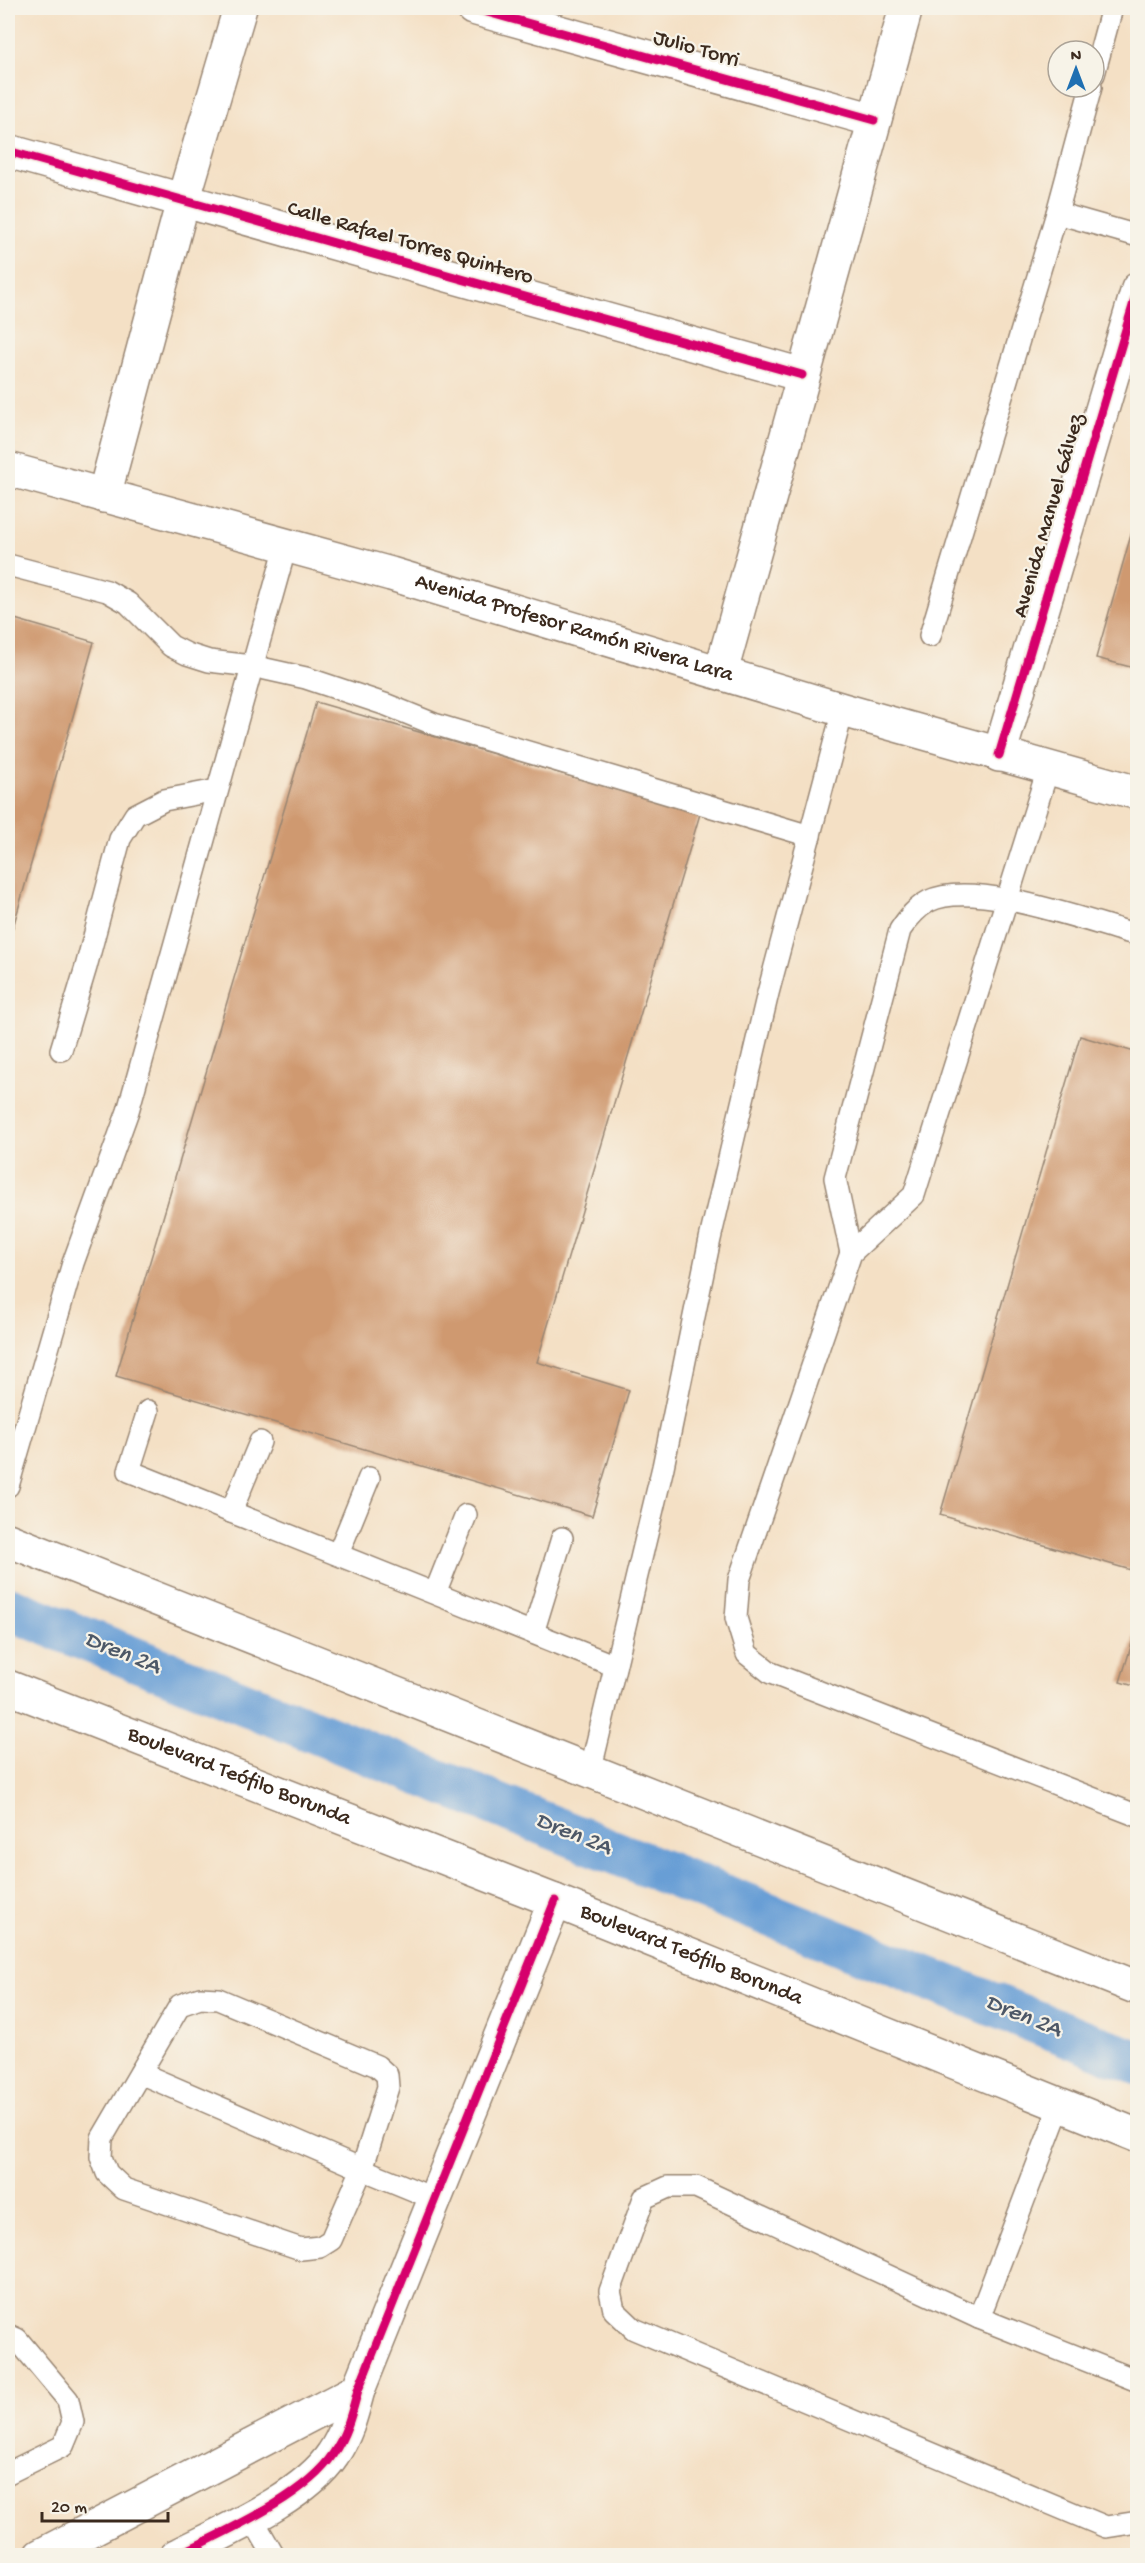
<svg xmlns="http://www.w3.org/2000/svg" width="1145" height="2563" font-family="'Gochi Hand',sans-serif">
  <style>
    .lines { fill: none; stroke-linecap: round; stroke-linejoin: round }
    .canal { stroke: #689ed5; stroke-width: 44 }
    .building { fill: #cf9970 }
    .service-casing { stroke: #988572; stroke-width: 24 }
    .minor-casing { stroke: #988572; stroke-width: 36 }
    .secondary-casing { stroke: #988572; stroke-width: 36 }
    .service { stroke: #fff; stroke-width: 21 }
    .minor { stroke: #fff; stroke-width: 33 }
    .secondary { stroke: #fff; stroke-width: 33 }
    .cycleway-casing { stroke: #f7f3e8; stroke-width: 13 }
    .cycleway { stroke: #d6006c; stroke-width: 9 }
    .labels { text-anchor: middle; dominant-baseline: central; stroke-width: 4.5; stroke-linejoin: round; paint-order: stroke }
    .street-label { font-size: 22px; fill: #3b2a1e; stroke: #f7f3e8 }
    .water-label { font-size: 24px; font-style: italic; fill: #4d5867; stroke: #f7f3e8 }
  </style>
  <rect width="100%" height="100%" fill="#f7f3e8"/>
  <filter id="ink" filterUnits="userSpaceOnUse"><feTurbulence type="fractalNoise" baseFrequency=".0167" numOctaves="2"/><feDisplacementMap in="SourceGraphic" scale="12" xChannelSelector="R" yChannelSelector="G"/><feConvolveMatrix kernelMatrix="1 2 1 2 8 2 1 2 1" color-interpolation-filters="sRGB"/></filter>
  <filter id="wash" filterUnits="userSpaceOnUse"><feTurbulence type="fractalNoise" baseFrequency=".008" numOctaves="4" result="noise"/><feDisplacementMap in="SourceGraphic" scale="24" xChannelSelector="R" yChannelSelector="G"/><feGaussianBlur stdDeviation="1.35" result="paint"/><feColorMatrix in="noise" values="0 0 0 0 0 0 0 0 0 0 0 0 0 0 0 0 0 1.4 0 .05"/><feComposite in="paint" operator="in"/></filter>
  <g filter="url(#wash)">
    <rect width="100%" height="100%" fill="#f4e0c5"/>
    <g class="lines">
      <path class="canal" d="M8,1608L1138,2063"/>
    </g>
    <g id="blocks">
      <g class="building">
        <path d="M1137,514H1138V669L1096,658Z"/>
        <path d="M8,617L94,642L8,945Z"/>
        <path d="M316,702L700,814L537,1362L629,1390L592,1516L116,1376Z"/>
        <path d="M1080,1036L1138,1053V1572L940,1515Z"/>
        <path d="M1138,1624V1687L1120,1682Z"/>
      </g>
    </g>
  </g>
  <g filter="url(#ink)">
    <use href="#blocks" fill-opacity="0" stroke="#988572" stroke-width="1.5"/>
    <g class="lines">
      <g class="service-casing">
        <g id="service">
          <path d="M1094,74L1112,8"/>
          <path d="M1057,213L1138,236"/>
          <path d="M8,565L107,591L128,603L171,646L187,654L209,661L252,666L306,678L387,705L434,724L810,836"/>
          <path d="M930,636L1057,213L1091,87"/>
          <path d="M1048,769L914,1195L851,1253L739,1580L736,1618L747,1654L771,1673L1138,1816"/>
          <path d="M61,1050L86,967L120,839L135,815L164,800L217,790"/>
          <path d="M851,1253L835,1178L900,930C908,918 916,908 929,901C974,879 1089,922 1138,935"/>
          <path d="M148,1411L129,1471L615,1666"/>
          <path d="M8,1486L73,1263L128,1111L286,546"/>
          <path d="M231,1512L260,1442"/>
          <path d="M338,1554L369,1478"/>
          <path d="M435,1593L466,1515"/>
          <path d="M533,1633L562,1538"/>
          <path d="M590,1772L663,1467L710,1239L768,993L843,710"/>
          <path d="M140,2073L362,2169L388,2087L387,2075L377,2066L218,1999L200,1998L180,2005L102,2138L101,2157L107,2173L124,2189L301,2249L320,2247L331,2240L362,2169L435,2199"/>
          <path d="M1060,2105L979,2318L696,2187H668L644,2198L610,2291L614,2310L634,2329L1106,2527L1138,2522"/>
          <path d="M979,2318L1138,2381"/>
          <path d="M8,2335L17,2339L68,2400L73,2422L63,2446L8,2473"/>
          <path d="M252,2518L274,2556"/>
        </g>
      </g>
      <g class="minor-casing">
        <g id="minor">
          <path d="M473,8L874,120"/>
          <path d="M8,151L802,375"/>
          <path d="M104,496L183,201L240,8"/>
          <path d="M721,672L906,8"/>
          <path d="M999,755L1138,289"/>
          <path d="M40,2556L358,2390"/>
          <path d="M176,2556C223,2532 304,2498 333,2454C347,2434 352,2412 358,2390L555,1901"/>
        </g>
      </g>
      <g class="secondary-casing">
        <g id="secondary">
          <path id="s1" d="M8,469L391,574L843,710L1138,793"/>
          <path d="M8,1540L1138,1988"/>
          <path id="s2" d="M8,1687L555,1901L1138,2136"/>
        </g>
      </g>
      <use href="#service" class="service"/>
      <use href="#minor" class="minor"/>
      <use href="#secondary" class="secondary"/>
      <g class="cycleway-casing">
        <g id="cycleway">
          <path d="M473,8L874,120"/>
          <path d="M8,151L802,375"/>
          <path d="M999,755L1138,289"/>
          <path d="M176,2556C223,2532 304,2498 333,2454C347,2434 352,2412 358,2390L555,1901"/>
        </g>
      </g>
      <use href="#cycleway" class="cycleway"/>
    </g>
  </g>
  <g class="labels">
    <g class="street-label">
      <text transform="translate(696 50) rotate(16)">Julio Torri</text>
      <text transform="translate(410 244) rotate(16)">Calle Rafael Torres Quintero</text>
      <text transform="translate(1050 516) rotate(-74)">Avenida Manuel Gálvez</text>
      <text stroke="none"><textPath href="#s1" startOffset="588">Avenida Profesor Ramón Rivera Lara</textPath></text>
      <text stroke="none"><textPath href="#s2" startOffset="248">Boulevard Teófilo Borunda</textPath></text>
      <text stroke="none"><textPath href="#s2" startOffset="734">Boulevard Teófilo Borunda</textPath></text>
    </g>
    <g class="water-label">
      <text transform="translate(122 1654) rotate(22)">Dren 2A</text>
      <text transform="translate(573 1835) rotate(22)">Dren 2A</text>
      <text transform="translate(1023 2017) rotate(22)">Dren 2A</text>
    </g>
  </g>
  <rect width="1145" height="2563" fill="none" stroke="#f7f3e8" stroke-width="30"/>
  <g transform="translate(1076 69)"><circle r="28" fill="#f7f3e8" stroke="#aca397" stroke-width="1.5"/>
  <path d="M0-4.5L10 22L0 15L-10 22Z" fill="#1f6fb2"/>
  <text y="-9" font-size="16" font-weight="bold" text-anchor="middle" fill="#3b2a1e">N</text>
  </g>
  <path d="M42 2512v9h126v-9" fill="none" stroke="#3b2a1e" stroke-width="3"/>
  <text x="51" y="2512" font-size="18" fill="#3b2a1e" stroke="#f7f3e8" stroke-width="4.5" paint-order="stroke">20 m</text>
</svg>
